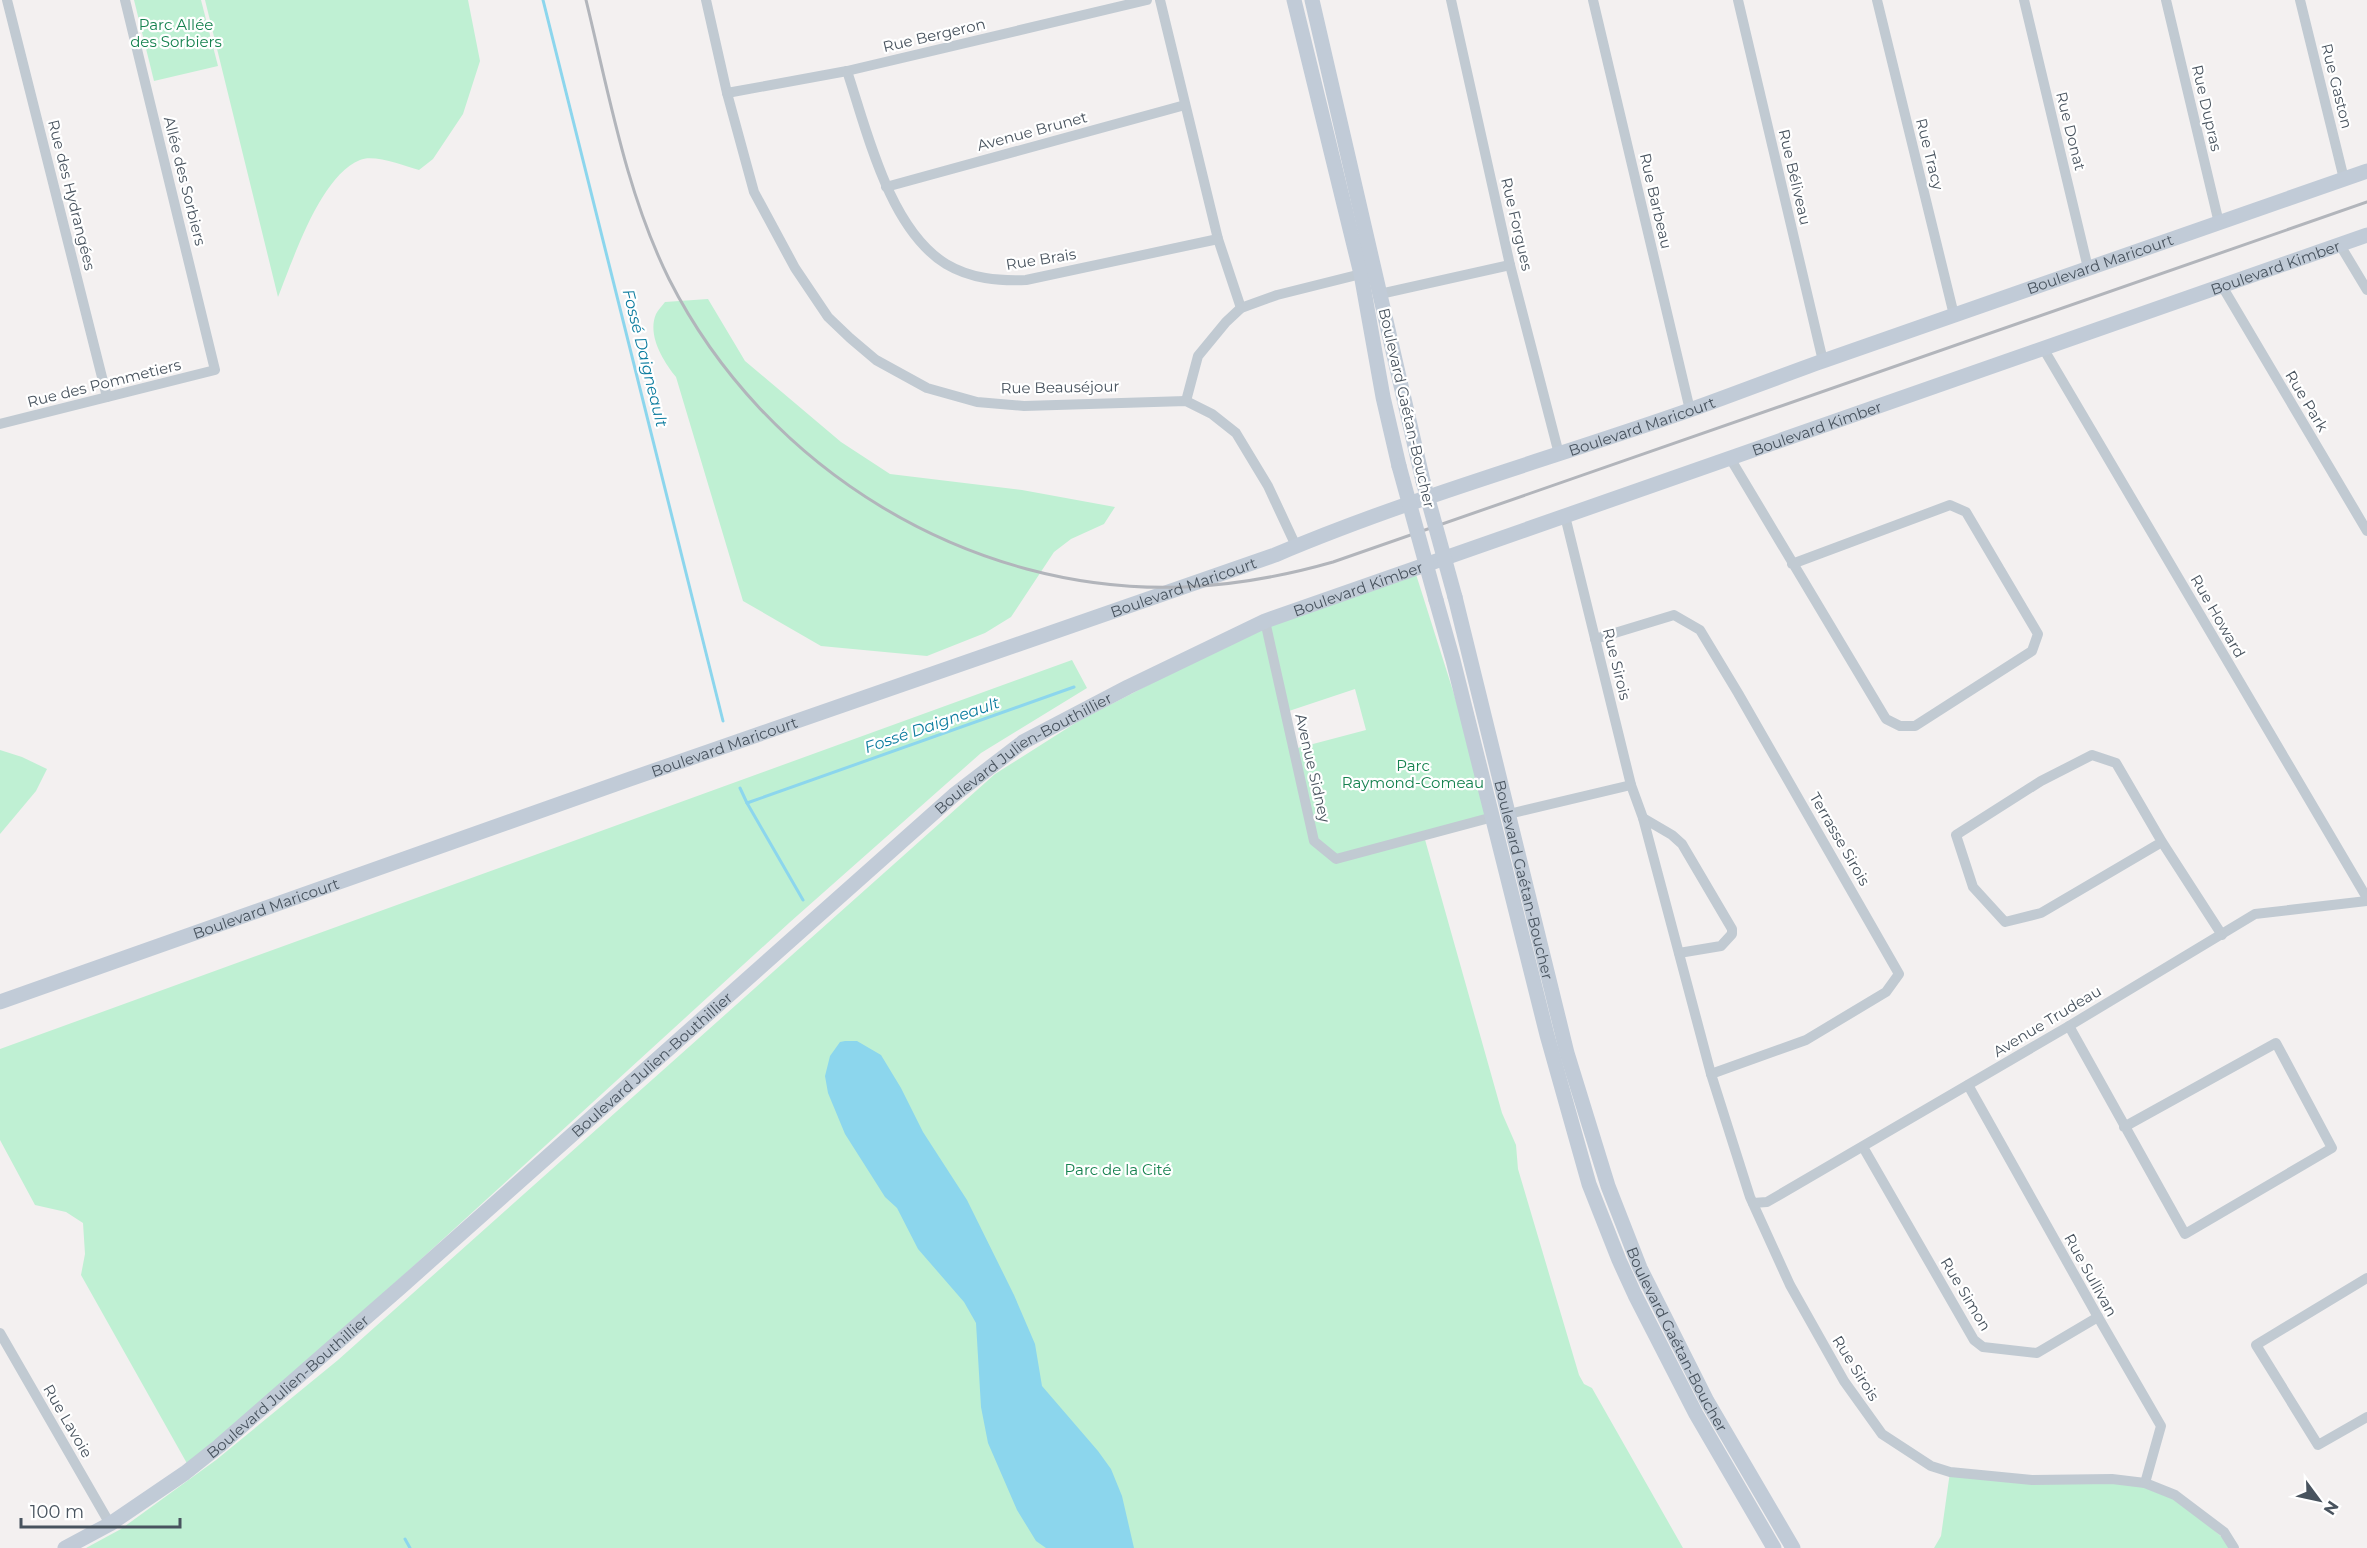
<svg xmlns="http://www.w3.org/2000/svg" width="2367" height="1548" font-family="Montserrat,sans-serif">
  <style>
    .green { fill: #bff0d3 }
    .water { fill: #8cd6ed }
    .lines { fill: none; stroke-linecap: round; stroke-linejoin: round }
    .stream { stroke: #8cd6ed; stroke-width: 3 }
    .street { stroke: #c1cad2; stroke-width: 10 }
    .secondary { stroke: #c1cbd7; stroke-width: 15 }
    .rail { stroke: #b2b5bb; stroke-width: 3 }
    .secondary-bridge { stroke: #c1cbd7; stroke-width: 15 }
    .labels { text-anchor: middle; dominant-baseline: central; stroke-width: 4.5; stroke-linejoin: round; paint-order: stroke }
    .park-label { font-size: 15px; fill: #16824f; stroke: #fff }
    .street-label { font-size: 15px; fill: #48535e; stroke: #fff }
    .water-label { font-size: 16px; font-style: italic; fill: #0c7c9f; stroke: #fff }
  </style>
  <rect width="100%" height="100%" fill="#f3f0f0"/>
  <g class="green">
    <path d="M134,0H201L218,66L154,81Z"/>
    <path d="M205,0H468L480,61L463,114L433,159L419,170C404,166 374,154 360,160C320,176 293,260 278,297Z"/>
    <path d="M708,299L745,361L841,442L890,474L1022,490L1115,507L1104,524L1071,539L1054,552L1011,617L985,633L927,656L821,646L743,601L676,377C663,361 647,335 656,314C658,310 662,306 665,302Z"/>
    <path d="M1414,568L1493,817L1424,836L1502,1113L1516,1145L1518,1169L1579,1375L1584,1384L1592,1388L1683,1548H86L121,1529L216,1460L338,1360L995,774L1077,722L1264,625L1294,749L1366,730L1355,689L1286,712L1265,621Z"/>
    <path d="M1072,660L1087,688L981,753L789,923L384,1293L189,1467L81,1275L85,1254L83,1223L66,1212L35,1205L0,1140V1049Z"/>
    <path d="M0,750L22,757L47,769L36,791L0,834Z"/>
    <path d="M1950,1472L2112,1479L2175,1495L2234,1548H1934L1941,1536Z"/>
  </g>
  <path class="water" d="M845,1041H857L881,1055L901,1088L923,1132L967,1200L1014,1295L1035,1344L1042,1386L1098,1451L1111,1469L1122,1496L1134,1548H1046L1036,1541L1017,1510L988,1443L981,1407L976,1323L964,1302L918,1249L897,1208L885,1197L845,1134L828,1093L825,1076L830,1056L840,1042Z"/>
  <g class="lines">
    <g class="stream">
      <path d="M543,0L723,721"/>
      <path d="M740,788L747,803L1074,687"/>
      <path d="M747,803L803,900"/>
      <path d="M405,1539L410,1548"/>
    </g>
    <g class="street">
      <path d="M7,0L107,397"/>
      <path d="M706,0L727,93L754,192L795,268L828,317L850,338L876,360L927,388L977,402L1024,406L1186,401L1212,414L1236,433L1268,486L1296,546"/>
      <path d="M1160,0L1218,239L1241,308"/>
      <path d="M1451,0L1510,265L1559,454"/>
      <path d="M1593,0L1690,410"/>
      <path d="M1738,0L1823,361"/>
      <path d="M1877,0L1954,315"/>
      <path d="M2024,0L2088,268"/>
      <path d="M2166,0L2219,223"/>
      <path d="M2300,0L2344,179"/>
      <path d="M847,71C867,131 889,229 946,264C971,279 999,281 1026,280L1218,239"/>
      <path d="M727,93L847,71L1147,0"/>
      <path d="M886,187L1185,105"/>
      <path d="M2340,245L2367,290"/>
      <path d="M2222,286L2367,531"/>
      <path d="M1380,294L1510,265"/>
      <path d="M2043,348L2367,898"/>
      <path d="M1186,401L1198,356L1226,322L1241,308L1277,295L1361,274"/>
      <path d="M0,424L215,370L125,0"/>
      <path d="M1730,458L1886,719L1900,726H1915L2032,651L2038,634L1966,512L1950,505L1792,564"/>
      <path d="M1565,516L1631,785L1643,818L1711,1074L1750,1197L1790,1285L1844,1381L1882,1434L1931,1466L1950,1472L2032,1480L2112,1479L2145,1483L2175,1495L2224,1532L2234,1548"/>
      <path d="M1265,621L1314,841L1336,859L1493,817"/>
      <path d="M1595,639L1674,615L1700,630L1738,693L1899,974L1886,992L1806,1040L1711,1074"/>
      <path d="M1509,814L1631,785"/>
      <path d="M1643,818L1672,835L1682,844L1732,929V934L1721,946L1679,953"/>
      <path d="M2162,842L2041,913L2005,922L1973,887L1956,835L2041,781L2092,755L2116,763L2162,842L2222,935"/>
      <path d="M2069,1026L2185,1234L2332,1148L2276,1043L2124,1127"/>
      <path d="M1968,1085L2098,1317L2161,1426L2145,1483"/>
      <path d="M1863,1147L1974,1340L1983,1347L2037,1353L2098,1317"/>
      <path d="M1753,1203L1767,1202L2069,1026L2255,914L2367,901"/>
      <path d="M2367,1278L2256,1345L2318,1445L2367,1417"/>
      <path d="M0,1333L110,1524"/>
    </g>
    <g class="secondary">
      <path d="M1294,0L1361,274L1383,397L1399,466"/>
      <path d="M1312,0L1423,481"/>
      <path id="s1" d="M1455,597L1567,1053L1608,1186L1640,1268L1707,1401L1793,1548"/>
      <path d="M1436,600L1453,660L1547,1035L1589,1184L1619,1260L1635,1295L1696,1414L1774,1548"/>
      <path id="s2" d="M0,1002L630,779L1275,555C1409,498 1550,459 1687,411C1732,395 1778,377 1823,361C2004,296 2186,234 2367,171"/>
      <path id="s3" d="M65,1548L110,1524L185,1473L219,1446L402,1286L954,795L1023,742L1128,687L1265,621L2367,235"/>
    </g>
    <path class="rail" d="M586,0C609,94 626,192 669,279C765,469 970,595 1184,587C1235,585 1284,576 1333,562L2367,202"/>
    <g class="secondary-bridge">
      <path d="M1399,466L1436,600"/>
      <path d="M1423,481L1455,597"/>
    </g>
  </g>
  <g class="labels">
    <g class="park-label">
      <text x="176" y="24">Parc Allée<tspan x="176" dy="17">des Sorbiers</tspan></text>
      <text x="1413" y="765">Parc<tspan x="1413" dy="17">Raymond-Comeau</tspan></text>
      <text x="1118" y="1169">Parc de la Cité</text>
    </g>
    <g class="street-label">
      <text transform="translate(934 35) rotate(-13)">Rue Bergeron</text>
      <text transform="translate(2337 86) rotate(76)">Rue Gaston</text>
      <text transform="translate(2207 108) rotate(77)">Rue Dupras</text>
      <text transform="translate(1032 131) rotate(-15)">Avenue Brunet</text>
      <text transform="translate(2071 131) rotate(76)">Rue Donat</text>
      <text transform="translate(1930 154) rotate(76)">Rue Tracy</text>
      <text transform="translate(1795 177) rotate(77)">Rue Béliveau</text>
      <text transform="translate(185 181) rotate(76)">Allée des Sorbiers</text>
      <text transform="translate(72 195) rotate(76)">Rue des Hydrangées</text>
      <text transform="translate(1656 201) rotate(77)">Rue Barbeau</text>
      <text transform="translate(1517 224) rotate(77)">Rue Forgues</text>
      <text transform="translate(1041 259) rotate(-9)">Rue Brais</text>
      <text stroke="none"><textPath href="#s2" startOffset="2226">Boulevard Maricourt</textPath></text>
      <text stroke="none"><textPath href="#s3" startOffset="2595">Boulevard Kimber</textPath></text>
      <text transform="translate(104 383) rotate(-14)">Rue des Pommetiers</text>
      <text transform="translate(1060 387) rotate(-1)">Rue Beauséjour</text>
      <text transform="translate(2307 401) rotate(59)">Rue Park</text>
      <text transform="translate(1407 408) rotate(77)">Boulevard Gaétan-Boucher</text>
      <text stroke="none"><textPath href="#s2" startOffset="1740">Boulevard Maricourt</textPath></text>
      <text stroke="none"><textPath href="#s3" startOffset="2109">Boulevard Kimber</textPath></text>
      <text stroke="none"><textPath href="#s2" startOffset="1254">Boulevard Maricourt</textPath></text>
      <text stroke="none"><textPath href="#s3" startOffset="1623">Boulevard Kimber</textPath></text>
      <text transform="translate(2218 616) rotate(60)">Rue Howard</text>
      <text transform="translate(1617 664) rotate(76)">Rue Sirois</text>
      <text stroke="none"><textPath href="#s2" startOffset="768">Boulevard Maricourt</textPath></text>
      <text stroke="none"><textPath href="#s3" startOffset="1248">Boulevard Julien-Bouthillier</textPath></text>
      <text transform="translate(1313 768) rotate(77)">Avenue Sidney</text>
      <text transform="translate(1840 839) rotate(60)">Terrasse Sirois</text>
      <text stroke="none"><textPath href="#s1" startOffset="291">Boulevard Gaétan-Boucher</textPath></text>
      <text stroke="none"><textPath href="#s2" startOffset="282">Boulevard Maricourt</textPath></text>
      <text transform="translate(2047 1021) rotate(-31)">Avenue Trudeau</text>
      <text stroke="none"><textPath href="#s3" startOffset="762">Boulevard Julien-Bouthillier</textPath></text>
      <text transform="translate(2091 1275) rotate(61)">Rue Sullivan</text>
      <text transform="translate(1966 1294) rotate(59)">Rue Simon</text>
      <text stroke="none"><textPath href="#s1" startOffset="777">Boulevard Gaétan-Boucher</textPath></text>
      <text transform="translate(1856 1368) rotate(58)">Rue Sirois</text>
      <text stroke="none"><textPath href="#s3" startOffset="276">Boulevard Julien-Bouthillier</textPath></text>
      <text transform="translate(68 1421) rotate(60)">Rue Lavoie</text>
    </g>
    <g class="water-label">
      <text transform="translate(645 358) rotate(76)">Fossé Daigneault</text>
      <text transform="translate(932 725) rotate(-19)">Fossé Daigneault</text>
    </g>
  </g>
  <g transform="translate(2319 1500) rotate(123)" stroke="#ffffff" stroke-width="4.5" paint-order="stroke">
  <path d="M0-4.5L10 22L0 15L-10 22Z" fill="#48535e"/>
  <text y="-9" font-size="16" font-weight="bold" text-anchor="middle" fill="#48535e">N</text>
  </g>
  <path d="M21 1518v9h159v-9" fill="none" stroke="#48535e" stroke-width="3"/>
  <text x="30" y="1518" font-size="18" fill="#48535e" stroke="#ffffff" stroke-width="4.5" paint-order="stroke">100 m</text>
</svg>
